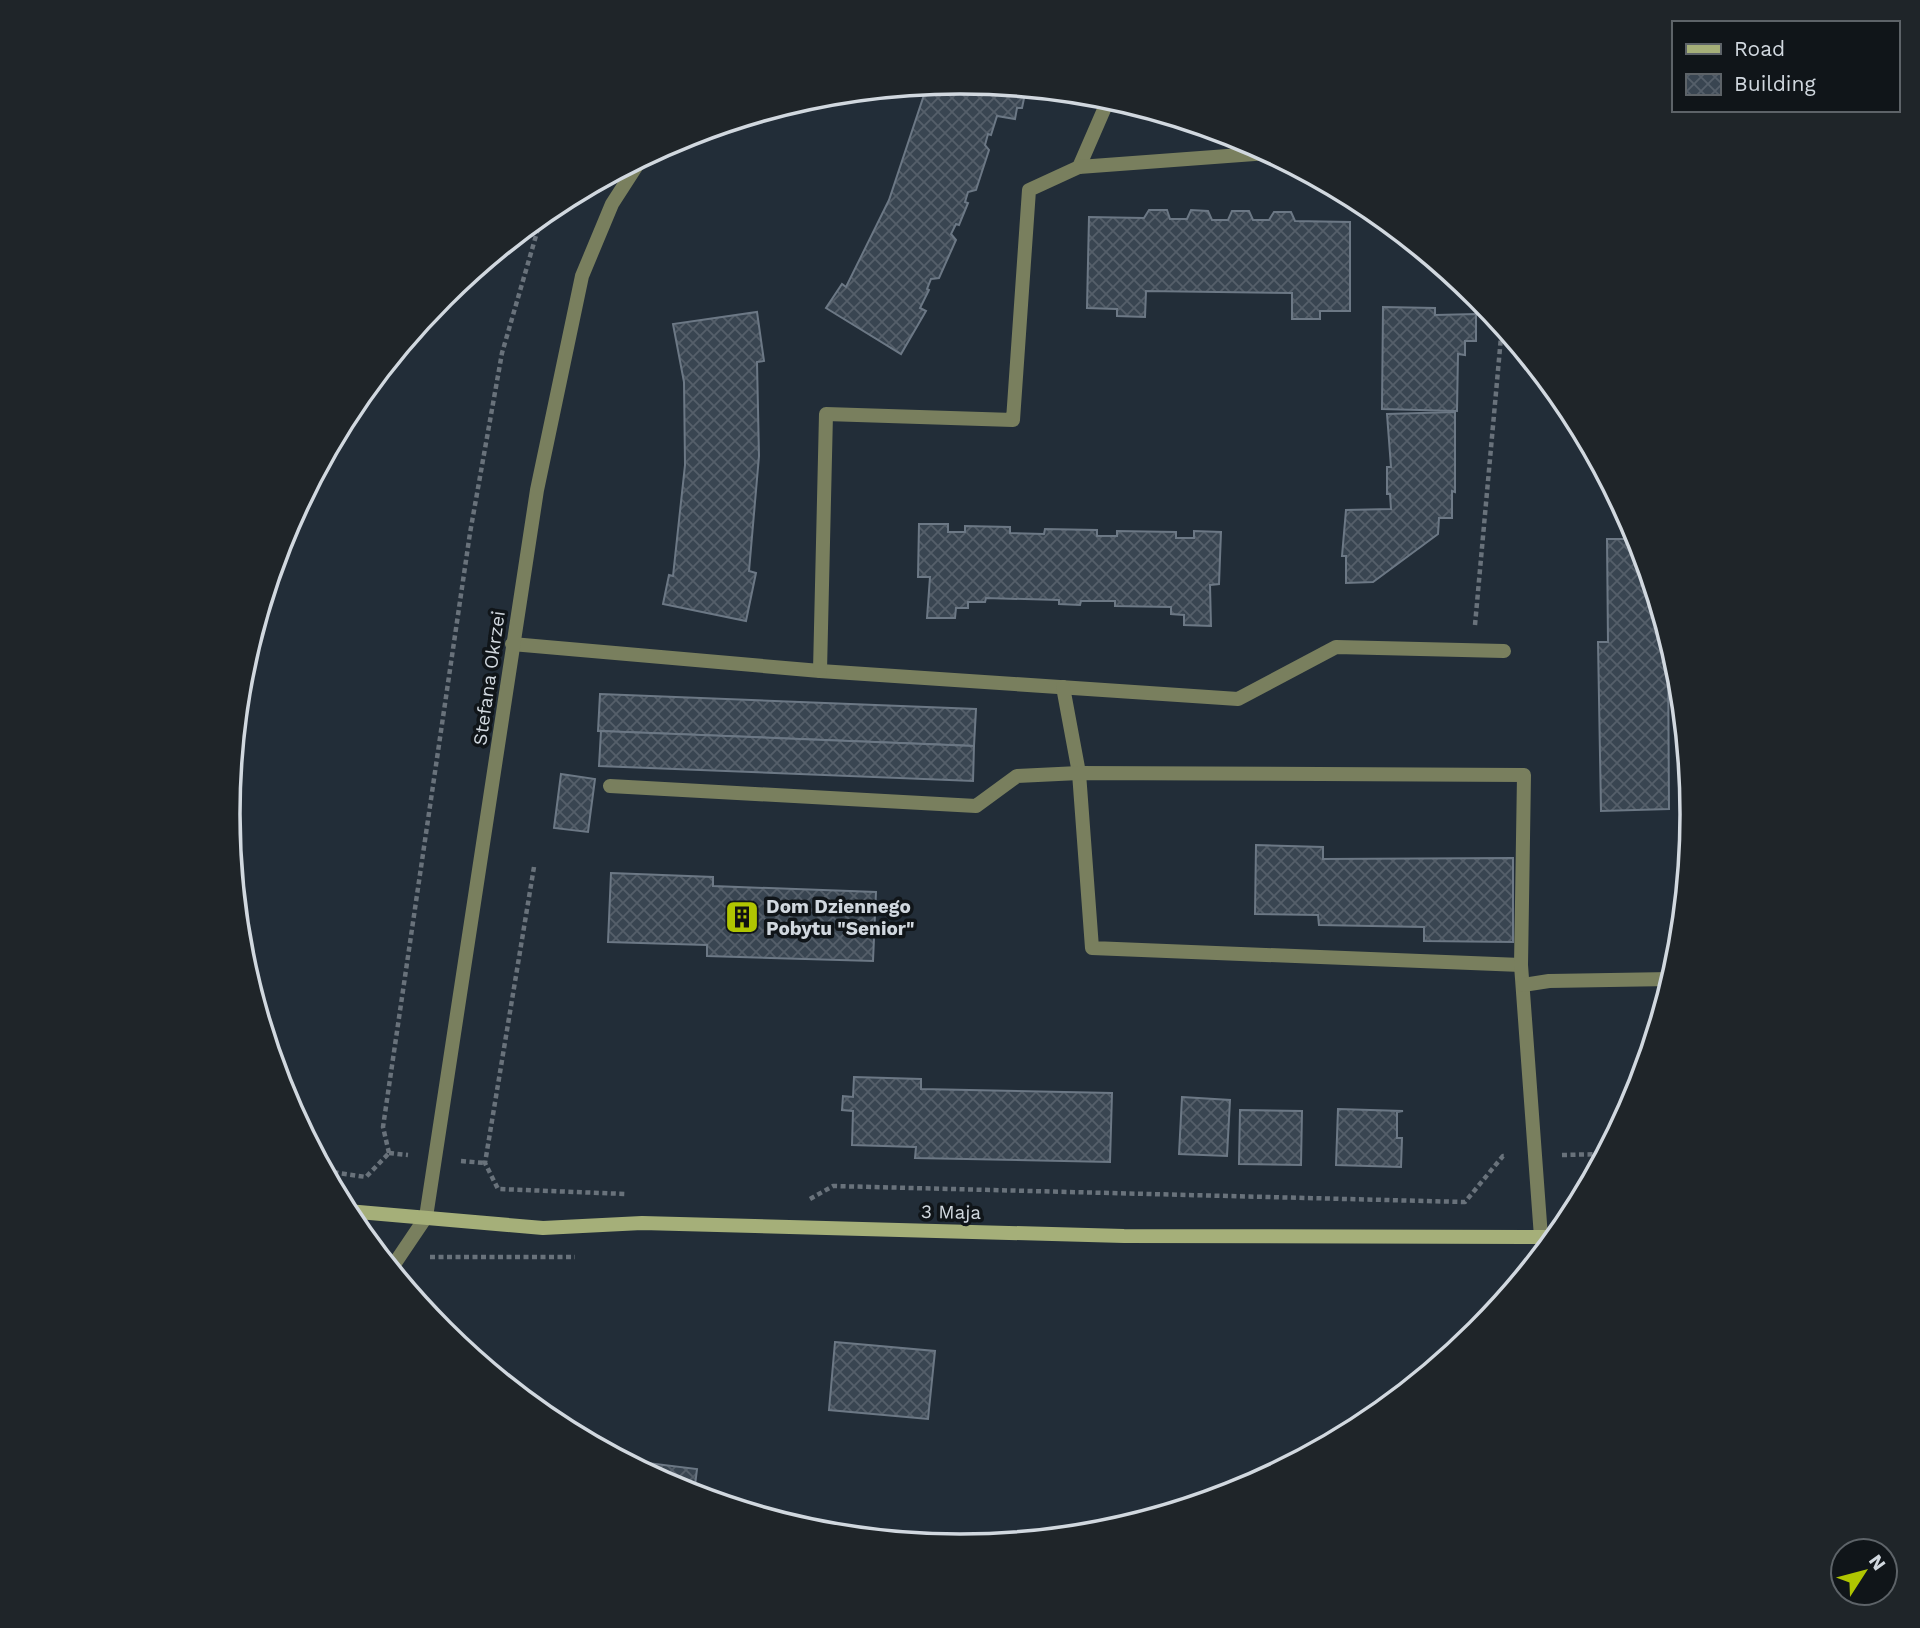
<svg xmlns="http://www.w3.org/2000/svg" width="1920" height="1628" font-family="'Work Sans',sans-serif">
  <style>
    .building { fill: url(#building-cross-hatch); stroke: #6c7885; stroke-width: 2 }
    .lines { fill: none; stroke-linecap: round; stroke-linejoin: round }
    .path { stroke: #69727b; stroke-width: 4.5; stroke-dasharray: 5 3.5; stroke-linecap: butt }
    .lane { stroke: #797f5e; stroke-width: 14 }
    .street { stroke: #797f5e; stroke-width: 14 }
    .secondary { stroke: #a5af79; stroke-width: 14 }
    .labels { text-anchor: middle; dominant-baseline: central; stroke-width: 7; stroke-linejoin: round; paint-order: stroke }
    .street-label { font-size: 19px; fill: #d1d8df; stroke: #101519 }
    .poi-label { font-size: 19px; font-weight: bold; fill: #d1d8df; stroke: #101519; text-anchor: start }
    .rim { fill: none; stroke: #d1d8df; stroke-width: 3.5 }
  </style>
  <defs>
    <pattern id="building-cross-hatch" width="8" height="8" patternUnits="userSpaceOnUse" patternTransform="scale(1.75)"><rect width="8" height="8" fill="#394551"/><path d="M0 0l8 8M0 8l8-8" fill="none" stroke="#555f6a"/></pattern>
  </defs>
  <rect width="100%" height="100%" fill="#222d38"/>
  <g class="building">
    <path d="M960,82L1026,89L1022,108H1017L1015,119L997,116L991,135L988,134L985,145L989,150L976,190L968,192L965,202L968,203L959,225L956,224L951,234L956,240L939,278L931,279L927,289L929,290L920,308L926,311L901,354L826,308L842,284L846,287L889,200L927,86Z"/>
    <path d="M1149,210H1167L1170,219H1187L1191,210L1208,211L1212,220H1228L1232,211H1249L1253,220H1269L1274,212H1291L1295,221L1350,222V311H1320V319H1292V293L1146,291L1145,317L1117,316V309L1087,308L1089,217L1144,218Z"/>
    <path d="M1383,307L1435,308V315L1476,314V341H1465V355L1458,354L1457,411L1382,409Z"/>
    <path d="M757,312L764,361L757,362L759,456L749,571L756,573L746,621L663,604L669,575L673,576L685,465L684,382L673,324Z"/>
    <path d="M1455,412V492L1452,491V518H1439L1438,534L1373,582L1346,583V556H1342L1346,510L1391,509L1390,494H1387V467H1391L1387,414Z"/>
    <path d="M919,524H948V532H965V526L1010,527V533L1044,534L1045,529L1097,530V536H1117V531L1176,532V538H1194V531L1221,532L1219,584L1210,585L1211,626L1184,625V615L1171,614V607L1115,606V601H1081L1080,605L1059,604V600L986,598L985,602H968V608H956L955,618H927L930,577H918Z"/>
    <path d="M1607,539H1638L1668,640L1669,809L1601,811L1598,642H1608Z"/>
    <path d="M600,694L976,709L974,746L598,731Z"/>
    <path d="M601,731L974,746L973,781L599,766Z"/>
    <path d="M561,774L595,779L588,832L554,828Z"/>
    <path d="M1256,845L1323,847V859L1513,858V942L1424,941V927L1319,925L1318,915L1255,914Z"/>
    <path d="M611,873L713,877V886L876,892L873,961L707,956V945L608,942Z"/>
    <path d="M854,1077L921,1079V1089L1112,1093L1110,1162L915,1158L916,1147L852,1145L853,1111L842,1110L843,1096L853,1097Z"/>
    <path d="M1182,1097L1230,1100L1227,1156L1179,1154Z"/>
    <path d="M1338,1109L1403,1111L1397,1112V1138H1402L1401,1167L1336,1165Z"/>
    <path d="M1240,1110L1302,1111L1301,1165L1239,1164Z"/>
    <path d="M835,1342L935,1351L928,1419L829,1410Z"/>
    <path d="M623,1460L697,1469L694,1494L680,1490Z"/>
  </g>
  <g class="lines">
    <g class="path">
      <path d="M1475,625L1502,326"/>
      <path d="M534,867L485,1163L498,1189L626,1194"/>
      <path d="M389,1153L383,1127L470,533L502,353L542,215"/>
      <path d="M389,1153L408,1155"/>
      <path d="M1562,1155L1604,1154"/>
      <path d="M461,1161L485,1163"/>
      <path d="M325,1171L366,1177L389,1153"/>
      <path d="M810,1199L833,1186L1465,1202L1503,1156H1507"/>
      <path d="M430,1257H575"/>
    </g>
    <path class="lane" d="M391,1269L426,1217"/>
    <g class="street">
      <path d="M1079,167L1109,98"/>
      <path d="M512,644L820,671L1238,699L1336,647L1504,651"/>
      <path d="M820,671L826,414L1013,420L1029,190L1079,167L1268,153"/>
      <path d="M1063,687L1079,773L1092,948L1521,965"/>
      <path d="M610,786L976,806L1017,776L1079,773L1524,775L1521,965L1541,1237"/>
      <path d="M1523,985L1549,981L1671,979"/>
      <path d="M426,1217L537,490L582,276L612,204L641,159"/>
    </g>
    <path class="secondary" d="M347,1211L543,1228L642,1223L1124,1236L1555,1237"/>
  </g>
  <defs>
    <g id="building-square" transform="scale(1.75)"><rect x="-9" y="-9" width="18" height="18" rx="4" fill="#b0c501" stroke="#101519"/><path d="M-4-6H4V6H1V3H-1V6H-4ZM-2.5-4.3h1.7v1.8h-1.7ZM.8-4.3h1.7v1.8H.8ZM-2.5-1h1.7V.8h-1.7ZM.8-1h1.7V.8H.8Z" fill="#111"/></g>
  </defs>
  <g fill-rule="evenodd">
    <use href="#building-square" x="742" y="917"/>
  </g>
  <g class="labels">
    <g class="street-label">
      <text transform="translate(489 678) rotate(-82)">Stefana Okrzei</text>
      <text transform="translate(951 1212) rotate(1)">3 Maja</text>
    </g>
    <g class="poi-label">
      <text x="766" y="906">Dom Dziennego<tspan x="766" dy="22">Pobytu "Senior"</tspan></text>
    </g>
  </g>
  <path d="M0 0H1920V1628H0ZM240 814a720 720 0 1 1 1440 0a720 720 0 1 1-1440 0Z" fill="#1f2529" fill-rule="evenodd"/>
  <path class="rim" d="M240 814a720 720 0 1 1 1440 0a720 720 0 1 1-1440 0Z"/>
  <rect x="1672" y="21" width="228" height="91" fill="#101519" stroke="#5d6368" stroke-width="2"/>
  <rect x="1686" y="44" width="35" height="10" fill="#a5af79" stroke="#5d6368" stroke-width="2"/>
  <text x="1734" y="56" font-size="21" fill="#d1d8df">Road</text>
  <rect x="1686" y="74" width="35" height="21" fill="url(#building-cross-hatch)" stroke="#5d6368" stroke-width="2"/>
  <text x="1734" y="91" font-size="21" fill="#d1d8df">Building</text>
  <g transform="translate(1864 1572) rotate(54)"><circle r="33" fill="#101519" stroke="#5d6368" stroke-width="2"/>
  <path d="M0-5L12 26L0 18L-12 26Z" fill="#b0c501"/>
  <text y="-10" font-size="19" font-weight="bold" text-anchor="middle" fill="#d1d8df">N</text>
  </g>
</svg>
